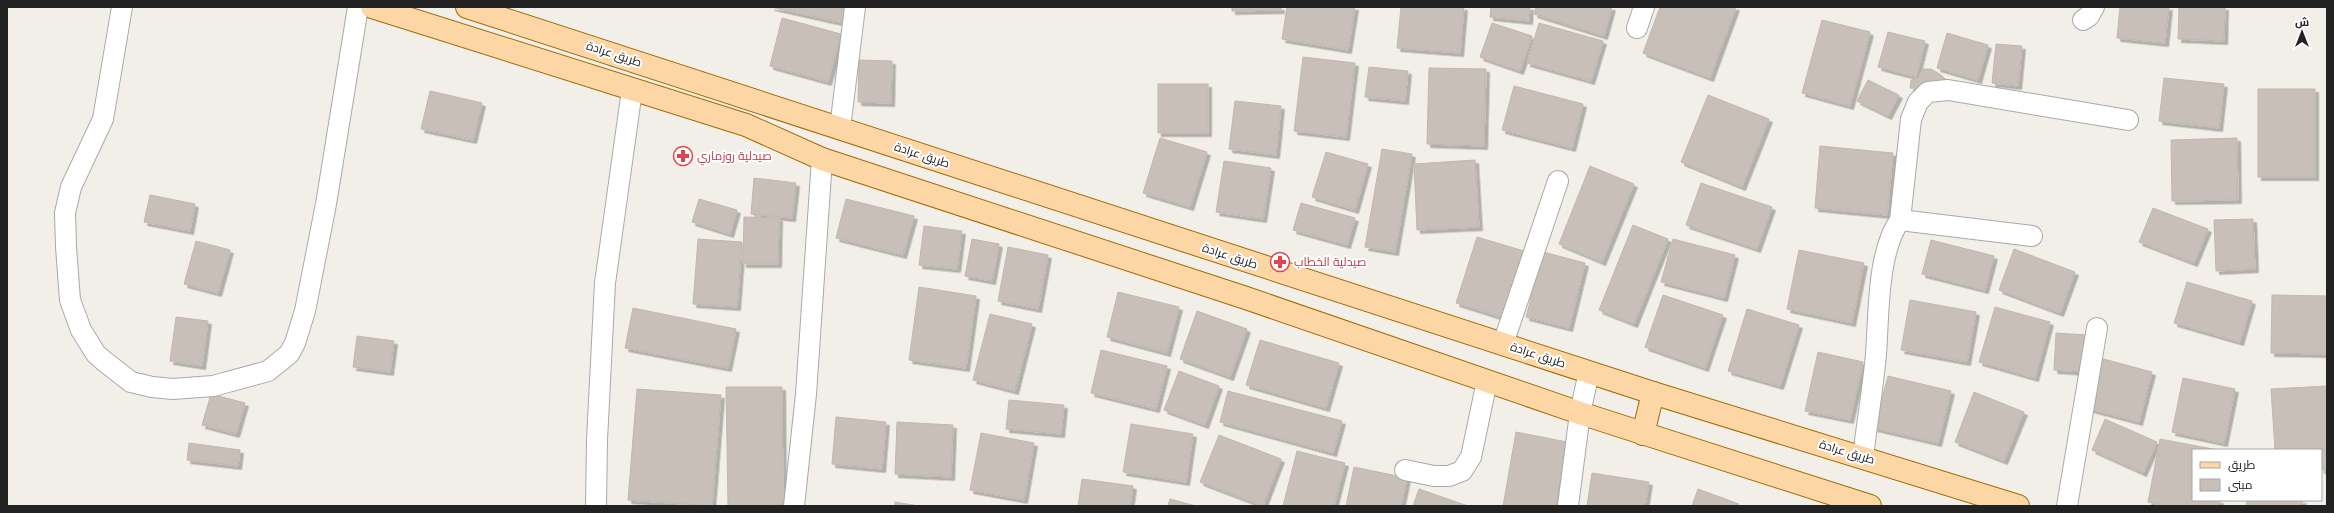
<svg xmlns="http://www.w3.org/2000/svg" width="2334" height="513" font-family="'Varela Round',Cairo,sans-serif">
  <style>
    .building { fill: #c7bfb8; stroke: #c4b6ab; filter: url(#shadow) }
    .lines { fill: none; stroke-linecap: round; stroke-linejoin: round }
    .minor-casing { stroke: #a9a9a9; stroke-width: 22 }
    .primary-casing { stroke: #a06b00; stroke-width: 24 }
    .minor { stroke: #fff; stroke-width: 20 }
    .primary { stroke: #fcd6a4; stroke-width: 22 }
    .labels { text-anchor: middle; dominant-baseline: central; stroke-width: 4; stroke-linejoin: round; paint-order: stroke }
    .street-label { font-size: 12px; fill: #222; stroke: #fff }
    .health-label { font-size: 12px; fill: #be3a42; stroke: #fff; text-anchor: start }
  </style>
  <defs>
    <filter id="shadow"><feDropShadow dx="3.5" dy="3.5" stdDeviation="0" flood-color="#0004"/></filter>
  </defs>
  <rect width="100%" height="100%" fill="#f2efe9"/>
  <g class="building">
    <path d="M771,7H847L843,23Z"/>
    <path d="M1232,7H1281V10L1232,11Z"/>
    <path d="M1287,7H1355L1348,50L1282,39Z"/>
    <path d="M1401,7H1464L1460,53L1397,48Z"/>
    <path d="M1491,7H1530L1529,21L1490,17Z"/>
    <path d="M1536,7H1612L1604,36L1534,14Z"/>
    <path d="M1660,7H1736L1710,78L1643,53Z"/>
    <path d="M2120,7H2169L2165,43L2117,38Z"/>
    <path d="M2179,7H2225L2224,41L2178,39Z"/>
    <path d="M782,18L841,34L828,82L770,66Z"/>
    <path d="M1822,20L1870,32L1850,106L1802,93Z"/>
    <path d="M1492,23L1532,36L1520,71L1480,57Z"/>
    <path d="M1539,23L1603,41L1591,81L1527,63Z"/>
    <path d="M1888,32L1925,41L1916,77L1878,67Z"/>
    <path d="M1947,33L1988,45L1978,80L1937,68Z"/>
    <path d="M1996,44L2022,46L2018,86L1992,83Z"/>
    <path d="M1303,57L1355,63L1346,137L1294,131Z"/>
    <path d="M859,60L892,61L891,103L858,102Z"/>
    <path d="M1369,67L1408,71L1405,101L1365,97Z"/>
    <path d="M1429,68L1486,69L1484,146L1427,144Z"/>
    <path d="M1923,69H1931L1941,75L1948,82V88H1910L1911,80L1918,79Z"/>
    <path d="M2164,78L2224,84L2219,128L2159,121Z"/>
    <path d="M1868,80L1899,95L1888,116L1857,101Z"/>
    <rect x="1158" y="84" width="50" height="49"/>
    <path d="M1514,86L1583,104L1572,148L1502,130Z"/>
    <rect x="2258" y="89" width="57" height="88"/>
    <path d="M430,91L482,103L473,140L421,129Z"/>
    <path d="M1708,95L1769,119L1742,187L1681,162Z"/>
    <path d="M1235,101L1281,106L1276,155L1229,149Z"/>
    <path d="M1160,138L1207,152L1190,207L1143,193Z"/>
    <path d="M2237,138L2238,200L2172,201L2171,140Z"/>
    <path d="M1820,146L1893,153L1887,215L1815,208Z"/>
    <path d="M1382,149L1412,154L1395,252L1365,247Z"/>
    <path d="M1326,152L1368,164L1355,210L1312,197Z"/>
    <path d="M1475,160L1479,227L1417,230L1414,164Z"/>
    <path d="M1224,161L1271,168L1263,219L1216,212Z"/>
    <path d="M1590,166L1634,184L1602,262L1559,244Z"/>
    <path d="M754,178L796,183L792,218L751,214Z"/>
    <path d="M1701,183L1772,207L1757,249L1686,225Z"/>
    <path d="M150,195L195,204L190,231L144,222Z"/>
    <path d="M699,199L737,210L730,234L692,222Z"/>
    <path d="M846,199L914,216L903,255L836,238Z"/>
    <path d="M1301,203L1355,218L1347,245L1293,230Z"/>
    <path d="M2153,208L2208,229L2194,263L2139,242Z"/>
    <path d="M744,217L779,218L778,264H743Z"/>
    <path d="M2253,219L2255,269L2216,271L2214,220Z"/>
    <path d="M1633,225L1668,239L1634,324L1599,310Z"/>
    <path d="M924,226L962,231L957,269L919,265Z"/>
    <path d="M1477,237L1524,251L1504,318L1456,303Z"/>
    <path d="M698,239L742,242L737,307L693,304Z"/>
    <path d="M972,239L999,244L992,281L965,276Z"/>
    <path d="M1673,239L1735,255L1724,298L1661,282Z"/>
    <path d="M1931,240L1994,256L1985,290L1922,274Z"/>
    <path d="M196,241L230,250L218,293L184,284Z"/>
    <path d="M1008,247L1048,255L1038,309L998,301Z"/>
    <path d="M2014,249L2075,272L2060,313L1999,290Z"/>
    <path d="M1799,250L1864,263L1852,323L1787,309Z"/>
    <path d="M1543,252L1585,263L1569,328L1526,317Z"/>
    <path d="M2187,282L2252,301L2240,342L2174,323Z"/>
    <path d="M919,287L976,296L966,368L909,360Z"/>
    <path d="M1118,292L1179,307L1167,353L1107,337Z"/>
    <path d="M1663,295L1723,315L1705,368L1645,347Z"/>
    <path d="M2272,295L2327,296V354L2271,353Z"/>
    <path d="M1910,300L1976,312L1967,362L1901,350Z"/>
    <path d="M1995,307L2050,322L2035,378L1979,362Z"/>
    <path d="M633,308L736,329L728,368L625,348Z"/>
    <path d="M1747,309L1799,325L1780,386L1728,371Z"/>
    <path d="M1197,311L1247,329L1230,377L1180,359Z"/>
    <path d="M990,314L1032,324L1015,391L973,380Z"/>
    <path d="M176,317L208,321L202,366L170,361Z"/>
    <path d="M2056,333L2087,335L2085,372L2054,370Z"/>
    <path d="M357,336L394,341L390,372L353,367Z"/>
    <path d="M1260,340L1339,363L1326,408L1246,385Z"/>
    <path d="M1101,350L1167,366L1156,409L1091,393Z"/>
    <path d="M1818,352L1863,362L1850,420L1805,411Z"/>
    <path d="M2100,358L2152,372L2139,422L2086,408Z"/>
    <path d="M1179,371L1219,386L1205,425L1164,410Z"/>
    <path d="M1888,376L1951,391L1938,443L1874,428Z"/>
    <path d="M2183,378L2235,389L2224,443L2172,432Z"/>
    <path d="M2327,386V470H2321V450H2275L2271,389Z"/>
    <path d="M726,387H782L783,505L728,506Z"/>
    <path d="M637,389L721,395L712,506L628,500Z"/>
    <path d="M1228,391L1342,421L1333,453L1220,422Z"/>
    <path d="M1974,392L2024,412L2004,461L1955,442Z"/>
    <path d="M211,394L245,403L236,434L202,425Z"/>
    <path d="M1009,400L1064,405L1061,434L1006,429Z"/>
    <path d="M836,417L886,422L882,469L832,464Z"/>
    <path d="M2105,419L2157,442L2143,473L2092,450Z"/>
    <path d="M897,422L953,425L951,477L895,474Z"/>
    <path d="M1131,424L1193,434L1186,482L1123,472Z"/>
    <path d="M1516,432L1567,442L1556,506H1503Z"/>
    <path d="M981,433L1034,443L1024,500L970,490Z"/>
    <path d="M1219,435L1281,459L1263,506L1200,482Z"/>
    <path d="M2160,439L2218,450H2193V500H2220L2219,506H2166L2148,502Z"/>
    <path d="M189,443L240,450L238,466L187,460Z"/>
    <path d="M1297,451L1345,463L1334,506H1283Z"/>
    <path d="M1354,467L1407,478L1401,506H1346Z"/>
    <path d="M1592,473L1649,482L1645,506H1587Z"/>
    <path d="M1082,479L1133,486L1130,506H1078Z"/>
    <path d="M1419,489L1468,506H1413Z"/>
    <path d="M1698,489L1739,504L1738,506H1692Z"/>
    <path d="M1170,499L1196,506H1168Z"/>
    <path d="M2247,500H2303L2301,506H2246Z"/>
    <path d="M895,502L919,506H895Z"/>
  </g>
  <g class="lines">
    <g class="minor-casing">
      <g id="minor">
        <path d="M122,7L103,119L71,187L65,213L66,247L70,300L81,330L96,354L104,361L131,382L152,387L173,389L213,386L268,371L289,354L295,343L305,311L326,204L358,7"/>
        <path d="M2083,20L2089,16L2094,7"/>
        <path d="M1637,28L1644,7"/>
        <path d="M840,128L855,7"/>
        <path d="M1900,220L2032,236"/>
        <path d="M1503,344L1558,181"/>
        <path d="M1863,457C1867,423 1873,388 1876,354C1879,315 1877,252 1900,220L1911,119L1918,102L1928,92L1948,90L2128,120"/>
        <path d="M1405,470L1434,476H1449L1462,471L1471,457L1487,381"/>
        <path d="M596,506L597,440L605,283L632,90"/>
        <path d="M794,506L806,394L822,159"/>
        <path d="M1568,506L1580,413L1589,372"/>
        <path d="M2067,506L2097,328"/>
      </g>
    </g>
    <g class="primary-casing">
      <g id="primary">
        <path d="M372,7L746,125L822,159L1246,298L1580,413L1870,506"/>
        <path d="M467,7L1653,393L2018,506"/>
        <path d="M1643,434L1653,393"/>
      </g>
    </g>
    <use href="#minor" class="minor"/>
    <use href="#primary" class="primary"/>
  </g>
  <defs>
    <g id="pharmacy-ring" transform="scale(1)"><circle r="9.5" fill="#fff" stroke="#e0444e" stroke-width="1.5"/><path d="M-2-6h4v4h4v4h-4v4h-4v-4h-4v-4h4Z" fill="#e0444e"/></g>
  </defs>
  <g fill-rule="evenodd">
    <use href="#pharmacy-ring" x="683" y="156"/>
    <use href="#pharmacy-ring" x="1280" y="262"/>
  </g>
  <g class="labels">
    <g class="street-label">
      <text transform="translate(614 54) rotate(18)">طريق عرادة</text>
      <text transform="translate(922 155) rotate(18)">طريق عرادة</text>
      <text transform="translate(1230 256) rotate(18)">طريق عرادة</text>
      <text transform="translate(1538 355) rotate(18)">طريق عرادة</text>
      <text transform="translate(1847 452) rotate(17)">طريق عرادة</text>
    </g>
    <g class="health-label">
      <text x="697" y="156">صيدلية روزماري</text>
      <text x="1294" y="262">صيدلية الخطاب</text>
    </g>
  </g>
  <rect width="2334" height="513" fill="none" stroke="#222222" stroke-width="16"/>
  <rect x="2192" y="449" width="130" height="52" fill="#ffffff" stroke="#a7a7a7"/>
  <rect x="2200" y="462" width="20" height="6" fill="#fcd6a4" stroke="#a7a7a7"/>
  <text x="2228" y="469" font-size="12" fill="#222222">طريق</text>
  <rect x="2200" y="479" width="20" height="12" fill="#c7bfb8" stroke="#a7a7a7"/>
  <text x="2228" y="489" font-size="12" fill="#222222">مبنى</text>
  <g transform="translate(2302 32)" stroke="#ffffff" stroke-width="3" paint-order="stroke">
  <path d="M0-3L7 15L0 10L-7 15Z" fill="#222222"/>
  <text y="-6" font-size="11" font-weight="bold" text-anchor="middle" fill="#222222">ش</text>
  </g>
</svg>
